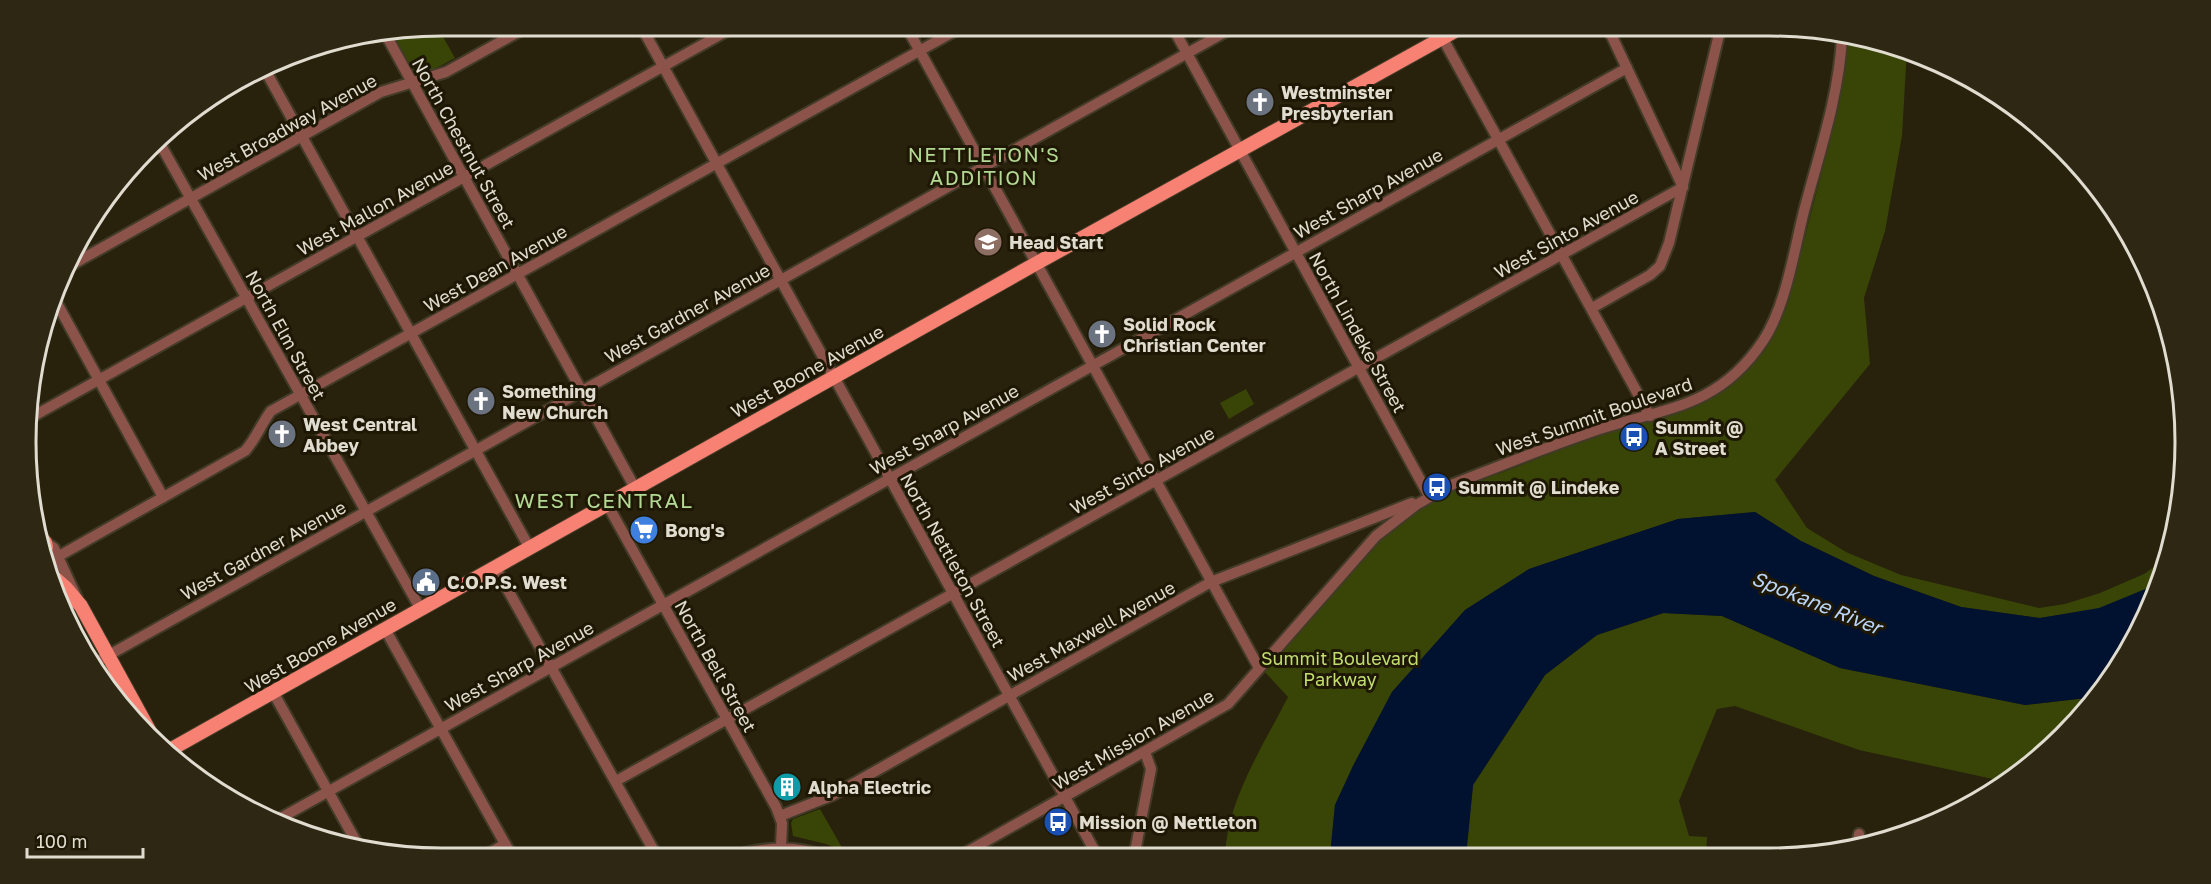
<svg xmlns="http://www.w3.org/2000/svg" width="2211" height="884" font-family="'Golos Text',sans-serif">
  <style>
    .green { fill: #384507 }
    .water { fill: #001230 }
    .lines { fill: none; stroke-linecap: round; stroke-linejoin: round }
    .minor-casing { stroke: #423b27; stroke-width: 14 }
    .major-casing { stroke: #423b27; stroke-width: 16 }
    .minor { stroke: #8c534b; stroke-width: 10 }
    .major { stroke: #f78172; stroke-width: 14 }
    .labels { text-anchor: middle; dominant-baseline: central; stroke-width: 6; stroke-linejoin: round; paint-order: stroke }
    .poi-label { font-size: 18px; font-weight: bold; fill: #e0dccf; stroke: #1e1704; text-anchor: start }
    .street-label { font-size: 18px; fill: #e0dccf; stroke: #1e1704 }
    .park-label { font-size: 18px; fill: #c1de6f; stroke: #1e1704 }
    .neighbourhood-label { font-size: 20px; letter-spacing: 1.5px; fill: #b3d994; stroke: #1e1704 }
    .water-label { font-size: 20px; font-style: italic; fill: #bbd5f8; stroke: #1e1704 }
    .quarter-label { font-size: 21px; letter-spacing: 1.5px; fill: #b3d994; stroke: #1e1704 }
    .rim { fill: none; stroke: #e0dccf; stroke-width: 3 }
  </style>
  <rect width="100%" height="100%" fill="#28210c"/>
  <g class="green">
    <path d="M437,26L455,58C443,64 426,76 411,72L391,34Z"/>
    <path d="M1847,38L1907,49L1902,136L1885,231L1864,298L1870,364L1775,480L1807,528L1846,552L1901,575L2039,608L2065,604L2100,593L2144,574L2168,557L2163,576L2148,588L2099,609L2040,618L1961,607L1874,576L1801,541L1755,512L1678,519L1529,569L1465,610L1392,692L1353,766L1335,805L1330,856H1225C1227,800 1263,746 1288,697L1263,670L1386,533C1407,517 1428,503 1451,491C1466,483 1482,479 1498,474C1532,461 1566,447 1600,435C1622,427 1644,424 1666,417C1729,398 1768,356 1790,294L1834,125Z"/>
    <path d="M1246,389L1254,404L1229,419L1220,403Z"/>
    <path d="M1664,613L1722,616L1840,668L2025,705L2095,697L2043,755L2002,781L1859,750L1735,706L1717,709L1679,801L1689,836L1707,837L1706,855L1466,856L1473,785L1545,675L1597,635Z"/>
    <path d="M820,809L844,851L826,844L793,836L791,823L793,819Z"/>
  </g>
  <path class="water" d="M1755,512L1801,541L1874,576L1961,607L2040,618L2099,608L2148,588L2163,576L2115,673L2095,697L2025,705L1840,668L1722,616L1663,613L1597,635L1545,675L1473,785L1466,856H1330L1335,805L1353,766L1392,692L1465,610L1529,569L1678,519Z"/>
  <g class="lines">
    <g class="minor-casing">
      <g id="minor">
        <path d="M641,26L1098,857"/>
        <path d="M906,26L1259,668"/>
        <path d="M1172,26L1429,496"/>
        <path d="M1436,26L1650,416"/>
        <path d="M386,35L635,488"/>
        <path d="M264,68L529,547"/>
        <path d="M158,140L420,608"/>
        <path d="M66,268L381,92L446,72L529,26"/>
        <path d="M53,296L163,497"/>
        <path d="M1592,308L1650,275L1660,266L1669,243L1721,26"/>
        <path d="M30,418L736,26"/>
        <path d="M607,504L776,807L782,823L781,847"/>
        <path d="M33,521L45,542L54,548L77,598"/>
        <path d="M59,556L245,451C256,439 261,424 271,411L964,26"/>
        <path d="M495,567L658,858"/>
        <path d="M385,629L513,858"/>
        <path d="M91,665L1236,26"/>
        <path d="M273,692L358,845"/>
        <path d="M616,781L1683,187L1607,26"/>
        <path d="M780,816L833,795L1211,582L1412,503"/>
        <path d="M277,820L1627,68"/>
        <path d="M1857,846L1859,834"/>
        <path d="M958,857L1228,704L1376,536L1416,505L1451,485C1497,467 1544,448 1591,432C1661,408 1717,410 1763,341C1786,306 1794,251 1804,211C1819,154 1839,96 1842,37"/>
        <path d="M1134,857L1151,769L1145,752"/>
        <path d="M481,858L505,844"/>
        <path d="M728,858C761,847 794,844 827,857"/>
      </g>
    </g>
    <g class="major-casing">
      <g id="major">
        <path d="M42,552L46,547L45,542"/>
        <path d="M49,573L66,588L81,606L149,730"/>
        <path d="M168,751L1037,263L1464,26"/>
      </g>
    </g>
    <use href="#minor" class="minor"/>
    <use href="#major" class="major"/>
  </g>
  <defs>
    <g id="church-disc" transform="scale(1.5)"><circle r="9.5" fill="#6b7280" stroke="#1e1704"/><path d="M-1.2-6h2.4v3.5h3.3v2.4h-3.3V6h-2.4V-.1h-3.3v-2.4h3.3Z" fill="#fff"/></g>
    <g id="school-disc" transform="scale(1.5)"><circle r="9.5" fill="#8d6e63" stroke="#1e1704"/><path d="M0-5L7-2L0 1L-7-2ZM-4 1L0 2.5L4 1V4Q0 6-4 4Z" fill="#fff"/></g>
    <g id="bus-disc" transform="scale(1.5)"><circle r="9.5" fill="#1a4fb4" stroke="#1e1704"/><path d="M-5-6H5V4H4V6H2V4H-2V6H-4V4H-5ZM-3.5-4V0h7V-4ZM-3.5 1.2v1.5H-2V1.2ZM2 1.2v1.5H3.5V1.2Z" fill="#fff"/></g>
    <g id="supermarket-disc" transform="scale(1.5)"><circle r="9.5" fill="#3f7fe0" stroke="#1e1704"/><path d="M-6-5.5h2.5l.6 2H6L4.5 2H-2.5L-4.4-4H-6ZM-1.5 3.2a1.3 1.3 0 1 0 .1 0ZM3 3.2a1.3 1.3 0 1 0 .1 0Z" fill="#fff"/></g>
    <g id="civic-disc" transform="scale(1.5)"><circle r="9.5" fill="#5c6f8a" stroke="#1e1704"/><path d="M-.6-6.5H3V-4.5H.6V-3L4-1V1h2V6H-6V1h2V-1L-.6-3ZM-1.2 2.5V6h2.4V2.5Z" fill="#fff"/></g>
    <g id="building-disc" transform="scale(1.5)"><circle r="9.5" fill="#0f9aa8" stroke="#1e1704"/><path d="M-4-6H4V6H1V3H-1V6H-4ZM-2.5-4.3h1.7v1.8h-1.7ZM.8-4.3h1.7v1.8H.8ZM-2.5-1h1.7V.8h-1.7ZM.8-1h1.7V.8H.8Z" fill="#fff"/></g>
  </defs>
  <g fill-rule="evenodd">
    <use href="#church-disc" x="1260" y="102"/>
    <use href="#school-disc" x="988" y="242"/>
    <use href="#church-disc" x="1102" y="334"/>
    <use href="#church-disc" x="481" y="401"/>
    <use href="#church-disc" x="282" y="434"/>
    <use href="#bus-disc" x="1634" y="437"/>
    <use href="#bus-disc" x="1437" y="487"/>
    <use href="#supermarket-disc" x="644" y="530"/>
    <use href="#civic-disc" x="426" y="582"/>
    <use href="#building-disc" x="787" y="787"/>
    <use href="#bus-disc" x="1058" y="822"/>
  </g>
  <g class="labels">
    <g class="poi-label">
      <text x="1281" y="92">Westminster<tspan x="1281" dy="21">Presbyterian</tspan></text>
      <text x="1009" y="242">Head Start</text>
      <text x="1123" y="324">Solid Rock<tspan x="1123" dy="21">Christian Center</tspan></text>
      <text x="502" y="391">Something<tspan x="502" dy="21">New Church</tspan></text>
      <text x="303" y="424">West Central<tspan x="303" dy="21">Abbey</tspan></text>
      <text x="1655" y="427">Summit @<tspan x="1655" dy="21">A Street</tspan></text>
      <text x="1458" y="487">Summit @ Lindeke</text>
      <text x="665" y="530">Bong's</text>
      <text x="447" y="582">C.O.P.S. West</text>
      <text x="808" y="787">Alpha Electric</text>
      <text x="1079" y="822">Mission @ Nettleton</text>
    </g>
    <g class="street-label">
      <text transform="translate(287 127) rotate(-29)">West Broadway Avenue</text>
      <text transform="translate(464 143) rotate(61)">North Chestnut Street</text>
      <text transform="translate(1368 193) rotate(-29)">West Sharp Avenue</text>
      <text transform="translate(375 208) rotate(-29)">West Mallon Avenue</text>
      <text transform="translate(1566 234) rotate(-29)">West Sinto Avenue</text>
      <text transform="translate(495 268) rotate(-29)">West Dean Avenue</text>
      <text transform="translate(687 313) rotate(-29)">West Gardner Avenue</text>
      <text transform="translate(1358 332) rotate(61)">North Lindeke Street</text>
      <text transform="translate(286 335) rotate(61)">North Elm Street</text>
      <text transform="translate(807 371) rotate(-29)">West Boone Avenue</text>
      <text transform="translate(1594 416) rotate(-19)">West Summit Boulevard</text>
      <text transform="translate(944 429) rotate(-29)">West Sharp Avenue</text>
      <text transform="translate(1142 470) rotate(-29)">West Sinto Avenue</text>
      <text transform="translate(263 550) rotate(-29)">West Gardner Avenue</text>
      <text transform="translate(953 560) rotate(61)">North Nettleton Street</text>
      <text transform="translate(1091 631) rotate(-29)">West Maxwell Avenue</text>
      <text transform="translate(320 645) rotate(-30)">West Boone Avenue</text>
      <text transform="translate(519 666) rotate(-29)">West Sharp Avenue</text>
      <text transform="translate(716 666) rotate(61)">North Belt Street</text>
      <text transform="translate(1133 739) rotate(-30)">West Mission Avenue</text>
    </g>
    <g class="park-label">
      <text x="1340" y="658">Summit Boulevard<tspan x="1340" dy="21">Parkway</tspan></text>
    </g>
    <g class="neighbourhood-label">
      <text x="984" y="154">NETTLETON'S<tspan x="984" dy="23">ADDITION</tspan></text>
    </g>
    <g class="water-label">
      <text transform="translate(1817 602) rotate(22)">Spokane River</text>
    </g>
    <g class="quarter-label">
      <text x="604" y="500">WEST CENTRAL</text>
    </g>
  </g>
  <path d="M0 0H2211V884H0ZM442 36H1769A406 406 0 0 1 2175 442V442A406 406 0 0 1 1769 848H442A406 406 0 0 1 36 442V442A406 406 0 0 1 442 36Z" fill="#2e2714" fill-rule="evenodd"/>
  <path class="rim" d="M442 36H1769A406 406 0 0 1 2175 442V442A406 406 0 0 1 1769 848H442A406 406 0 0 1 36 442V442A406 406 0 0 1 442 36Z"/>
  <path d="M27 848v9h116v-9" fill="none" stroke="#e0dccf" stroke-width="3"/>
  <text x="36" y="848" font-size="18" fill="#e0dccf" stroke="#1e1704" stroke-width="4.5" paint-order="stroke">100 m</text>
</svg>
